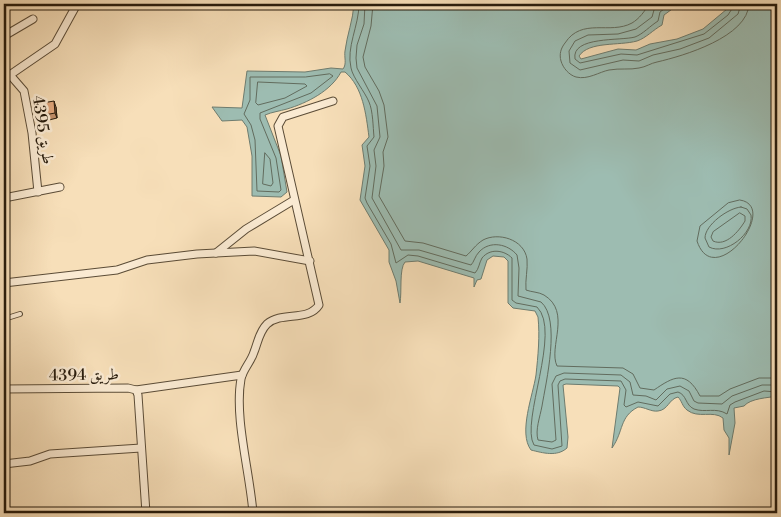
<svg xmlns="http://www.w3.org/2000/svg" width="781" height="517" font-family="'Libre Bodoni',Amiri,serif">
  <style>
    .water { fill: #9dbcb1; stroke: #6e7c6f }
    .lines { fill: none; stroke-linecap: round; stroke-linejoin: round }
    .shore { stroke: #626c5e; stroke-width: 1 }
    .lane-casing { stroke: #5b4c37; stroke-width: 6 }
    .street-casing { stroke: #5b4c37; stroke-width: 9 }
    .lane { stroke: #faead2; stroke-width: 4 }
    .street { stroke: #faead2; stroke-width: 7 }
    .wall { fill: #c3916c; stroke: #271b0c }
    .shaded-wall { fill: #9f7658; stroke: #271b0c }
    .building { fill: #e3a97e; stroke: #271b0c }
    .labels { text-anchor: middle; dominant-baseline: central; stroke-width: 5; stroke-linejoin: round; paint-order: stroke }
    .street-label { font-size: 16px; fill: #271b0c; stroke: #faead2 }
  </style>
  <rect width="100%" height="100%" fill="#f7dfb9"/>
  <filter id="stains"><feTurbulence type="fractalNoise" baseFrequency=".004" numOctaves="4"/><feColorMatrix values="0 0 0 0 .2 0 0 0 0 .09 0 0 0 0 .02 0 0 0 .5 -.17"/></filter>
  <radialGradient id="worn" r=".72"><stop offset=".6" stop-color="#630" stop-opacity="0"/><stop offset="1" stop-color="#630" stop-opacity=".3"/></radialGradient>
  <path class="water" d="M354,4H679L664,15L662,25C653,30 646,38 637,41C619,46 589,41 579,56L581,59L618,49L636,50L650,44L677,39L703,29L733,4H777V396C768,398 751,398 744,406L734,408L735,423L729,455V438L724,430L723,418C713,410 698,419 687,410C682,406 682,401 678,397C669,399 668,410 658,411C651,412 645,407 638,407C619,417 624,431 612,448L620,388L618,386L566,384L563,385L568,437L567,448C557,457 543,453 531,450C518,433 533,395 536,375C538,356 540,336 538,317L535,311L513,308L508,303V261L504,257L493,256L487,260L481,279L477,280L474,287V278L418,261L405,262C399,269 402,292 400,303L396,281L389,262V250L360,200L365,166L362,145L369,137C366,114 363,87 345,72H341C331,91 307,103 287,109C280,111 272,112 265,115L281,156L287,192L281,197L252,196V156L247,127L242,120L222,121L212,107L242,108L247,71L305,72L331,68L343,69C347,64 344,57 345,51C347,35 353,20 354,4Z"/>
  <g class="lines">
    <g class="shore">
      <path d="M359,4C359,26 346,47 351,68C353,78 365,92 369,102C373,111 373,127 374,137L367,146L370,166L365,198L367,203L391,244L396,263L408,255L418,256L475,273C479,269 479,263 482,258C490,248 504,250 512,258V300L516,303L537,307C562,331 520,422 534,445L552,449L562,446L558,385L560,381L565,379L621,381L626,390L624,405L626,407L638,402L658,406L670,394L678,392C687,395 685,405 694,409C705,413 716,407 727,414L730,405L735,402L764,391L777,392"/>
      <path d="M365,4L364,24L357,45L356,58L357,68L377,106L380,137L374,150L376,166L372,198L401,250H419L471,265C474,262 475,256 479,252C490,240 508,244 517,255L519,268L518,296L541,302C561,319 546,382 542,406C540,417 535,430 538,440L552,442L556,440L552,384L556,376L564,373L621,375L630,382L633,395L646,396L656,400L667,389L680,386L689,391L694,401L698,403L722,404L732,396L762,385H777"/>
      <path d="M373,4L371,26L363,57L365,67L379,91L384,105L388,137L383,152L384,166L379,196L405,241L423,243L466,256C472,251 475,245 483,240C498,232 524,239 527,259C528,269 525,280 526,290C531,292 539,292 544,295C572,312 548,347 557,366L623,368L633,374L640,388L654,390C673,377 686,369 700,396H719L730,389L759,378H777"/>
      <path d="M649,4C645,11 639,19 632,23C610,35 582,17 565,43C561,48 559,54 561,61C563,68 569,75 576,77C588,80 599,72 609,70C620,68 630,70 639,68C646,67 651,63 657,62C683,56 748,37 749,4"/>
      <path d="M660,4L654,10L652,17L636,29L618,34L588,35L575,41L569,51L570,63L580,70L623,60L639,61L653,55L680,49L709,38L738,14L741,4"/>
      <path d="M671,4L660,12L658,21C650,26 643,34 635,37C621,41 571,36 575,59L580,63L621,54L637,55L704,34L728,15L735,4"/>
      <path d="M330,74L333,76L311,93L260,113V119L276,158L281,190L279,192L257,191L255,140L251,125L244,114L250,100V77H305Z"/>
      <path d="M258,82L305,84L307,86L285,98L258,105L256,103Z"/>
      <path d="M265,153L270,159L273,183L271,186L263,184Z"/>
      <path d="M740,200C781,206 714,293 697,241L700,226L728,203Z"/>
      <path d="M741,207L747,209L751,215C754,233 726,256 709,247L705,238C705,225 728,208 741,207Z"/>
      <path d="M740,213L745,216V221C739,231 726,247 713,241L711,237L713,232Z"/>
    </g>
    <g class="lane-casing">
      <path id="lane" d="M4,319L20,314"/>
    </g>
    <g class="street-casing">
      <g id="street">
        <path d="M4,36L33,19"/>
        <path d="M11,76L24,91L32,133L38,192"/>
        <path d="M4,79L55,44L77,4"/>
        <path d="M4,198L60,187"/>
        <path d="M216,253L246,229L294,200"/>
        <path d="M4,283L117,270L147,260L197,254L254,251L310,261"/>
        <path d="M4,389L128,388L136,390L138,395L146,513"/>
        <path d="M136,390L242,375"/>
        <path d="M4,464L30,461L50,454L141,448"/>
        <path d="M50,513H88"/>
        <path d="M253,513C250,473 234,417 241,379C243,369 251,362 254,352C258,342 259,332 267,324C282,311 308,322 319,305L278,126L283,117L333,101"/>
      </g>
    </g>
    <use href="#lane" class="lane"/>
    <use href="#street" class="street"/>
  </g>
  <path class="wall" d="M56,107L57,118L41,122L39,116Z"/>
  <path class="shaded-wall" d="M54,101L56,107L57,118L55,113Z"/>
  <path class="building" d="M54,101L55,113L39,116L37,104Z"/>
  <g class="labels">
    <g class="street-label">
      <text transform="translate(43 130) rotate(81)">طريق 4395</text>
      <text transform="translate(84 375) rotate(-1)">طريق 4394</text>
    </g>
  </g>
  <rect width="781" height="517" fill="none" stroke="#f7dfb9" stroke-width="20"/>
  <rect x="5" y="5" width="771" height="507" fill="none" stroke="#271b0c" stroke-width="2.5"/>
  <rect x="10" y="10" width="761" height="497" fill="none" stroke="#271b0c"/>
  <rect width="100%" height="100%" filter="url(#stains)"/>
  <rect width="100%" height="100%" fill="url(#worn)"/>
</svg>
